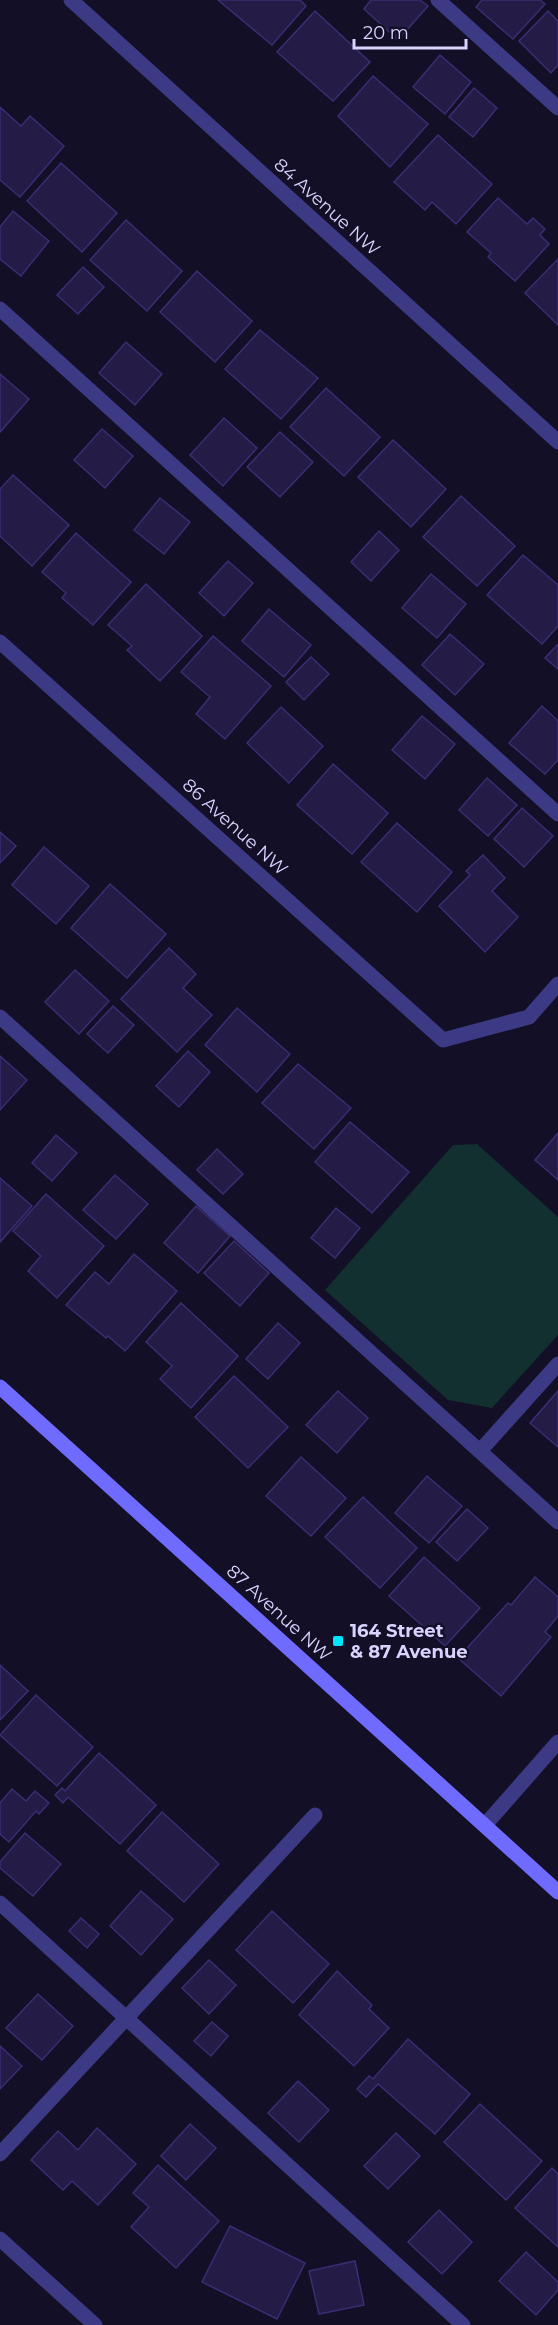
<svg xmlns="http://www.w3.org/2000/svg" width="558" height="2325" font-family="Montserrat,sans-serif">
  <style>
    .green { fill: #12302f }
    .building { fill: #241b47; stroke: #3b2d73; stroke-width: 1.5 }
    .lines { fill: none; stroke-linecap: round; stroke-linejoin: round }
    .service { stroke: #3d3a85; stroke-width: 15 }
    .minor { stroke: #3d3a85; stroke-width: 15 }
    .tertiary { stroke: #3d3a85; stroke-width: 15 }
    .secondary { stroke: #6f6bff; stroke-width: 15 }
    .poi-dot { fill: #00e5ff; stroke: #130f26; stroke-width: 2 }
    .labels { text-anchor: middle; dominant-baseline: central; stroke-width: 4.5; stroke-linejoin: round; paint-order: stroke }
    .street-label { font-size: 18px; fill: #d9d4ff; stroke: #130f26 }
    .poi-label { font-size: 18px; font-weight: bold; fill: #d9d4ff; stroke: #130f26; text-anchor: start }
  </style>
  <rect width="100%" height="100%" fill="#130f26"/>
  <path class="green" d="M477,1144L558,1217V1335L492,1408L448,1400L325,1290L453,1145Z"/>
  <g class="building">
    <path d="M218,0H300L306,6L272,45Z"/>
    <path d="M371,0H420L428,6L398,40L364,9Z"/>
    <path d="M482,0H540L545,4L513,39L476,7Z"/>
    <path d="M315,11L370,62L333,101L277,52Z"/>
    <path d="M548,11L558,21V65L551,73L519,41Z"/>
    <path d="M440,55L471,82L445,114L413,87Z"/>
    <path d="M373,76L428,124L390,167L338,116Z"/>
    <path d="M474,88L497,108L473,137L449,117Z"/>
    <path d="M0,107L21,126L30,116L64,146L20,197L0,180Z"/>
    <path d="M438,135L492,184L456,224L432,202L425,210L394,182Z"/>
    <path d="M61,163L117,213L82,252L27,201Z"/>
    <path d="M498,198L527,224L533,218L545,229L540,235L549,244L515,281L488,257L491,253L467,232Z"/>
    <path d="M13,211L49,241L21,276L0,259V227Z"/>
    <path d="M126,220L182,271L147,311L90,260Z"/>
    <path d="M558,259V325L525,293Z"/>
    <path d="M83,267L104,287L78,314L57,295Z"/>
    <path d="M197,271L252,321L215,362L160,312Z"/>
    <path d="M260,330L318,378L281,419L225,369Z"/>
    <path d="M126,342L162,374L135,405L99,373Z"/>
    <path d="M0,374L29,399L0,432Z"/>
    <path d="M326,388L380,437L344,476L290,427Z"/>
    <path d="M224,418L257,448L223,486L190,455Z"/>
    <path d="M102,429L133,456L105,488L74,460Z"/>
    <path d="M280,432L313,462L280,497L247,467Z"/>
    <path d="M393,440L446,489L411,527L358,477Z"/>
    <path d="M13,475L69,525L32,566L0,536V489Z"/>
    <path d="M461,496L515,546L477,586L423,537Z"/>
    <path d="M160,498L190,522L164,554L134,530Z"/>
    <path d="M379,531L399,550L371,581L351,562Z"/>
    <path d="M76,533L131,582L93,625L62,598L66,593L42,572Z"/>
    <path d="M523,555L558,585V626L542,644L487,595Z"/>
    <path d="M228,561L253,583L224,616L199,593Z"/>
    <path d="M431,574L466,604L437,638L402,608Z"/>
    <path d="M146,584L202,636L160,681L127,650L132,646L108,625Z"/>
    <path d="M269,609L311,645L284,677L242,641Z"/>
    <path d="M450,634L484,664L455,695L422,665Z"/>
    <path d="M213,636L271,686L225,739L196,714L210,697L181,672Z"/>
    <path d="M558,644V669L545,658Z"/>
    <path d="M311,657L329,674L304,700L286,682Z"/>
    <path d="M542,706L558,721V760L545,774L509,743Z"/>
    <path d="M281,707L323,746L289,783L247,743Z"/>
    <path d="M422,716L455,744L425,779L392,750Z"/>
    <path d="M333,764L388,813L352,854L297,805Z"/>
    <path d="M487,778L517,805L488,836L459,810Z"/>
    <path d="M522,808L553,836L524,867L494,839Z"/>
    <path d="M397,823L452,872L417,912L361,862Z"/>
    <path d="M0,832L16,846L0,863Z"/>
    <path d="M44,847L89,886L56,924L12,885Z"/>
    <path d="M483,855L505,878L492,891L518,917L485,952L439,906L470,875L466,871Z"/>
    <path d="M110,884L166,934L127,978L71,928Z"/>
    <path d="M169,948L196,974L183,988L212,1015L177,1052L121,999Z"/>
    <path d="M75,970L109,1001L79,1034L45,1002Z"/>
    <path d="M113,1006L134,1025L108,1053L87,1034Z"/>
    <path d="M237,1008L290,1054L257,1092L205,1045Z"/>
    <path d="M188,1051L210,1072L179,1107L156,1086Z"/>
    <path d="M0,1056L27,1080L0,1110Z"/>
    <path d="M298,1064L351,1108L314,1149L262,1103Z"/>
    <path d="M350,1122L409,1172L372,1213L315,1162Z"/>
    <path d="M558,1133V1180L535,1160Z"/>
    <path d="M56,1135L77,1153L52,1181L32,1163Z"/>
    <path d="M217,1149L243,1174L223,1194L197,1170Z"/>
    <path d="M115,1175L148,1204L116,1239L83,1210Z"/>
    <path d="M0,1178L32,1206L0,1242Z"/>
    <path d="M46,1194L104,1246L57,1298L28,1271L41,1256L13,1231Z"/>
    <path d="M196,1206L230,1236L198,1273L164,1243Z"/>
    <path d="M336,1208L360,1228L335,1258L311,1238Z"/>
    <path d="M234,1241L269,1273L240,1306L204,1273Z"/>
    <path d="M134,1254L177,1291L125,1351L108,1336L106,1338L66,1305L95,1272L109,1284Z"/>
    <path d="M181,1303L238,1356L191,1408L160,1379L172,1366L146,1342Z"/>
    <path d="M278,1323L300,1343L268,1379L246,1359Z"/>
    <path d="M234,1376L288,1427L248,1468L195,1417Z"/>
    <path d="M338,1391L368,1418L337,1453L306,1425Z"/>
    <path d="M558,1391V1447L530,1423Z"/>
    <path d="M301,1457L346,1498L311,1536L266,1496Z"/>
    <path d="M427,1476L462,1506L429,1543L395,1513Z"/>
    <path d="M363,1497L417,1548L380,1588L325,1537Z"/>
    <path d="M467,1509L488,1528L457,1561L436,1542Z"/>
    <path d="M424,1557L480,1608L445,1646L389,1596Z"/>
    <path d="M535,1577L558,1597V1616L545,1632L551,1637L501,1696L458,1658L508,1603L511,1605Z"/>
    <path d="M0,1665L28,1691L0,1720Z"/>
    <path d="M36,1695L93,1747L57,1786L0,1735Z"/>
    <path d="M99,1753L156,1805L120,1844L68,1797L63,1803L55,1795L62,1788L65,1791Z"/>
    <path d="M12,1789L26,1801L35,1791L49,1803L39,1814L36,1811L9,1842L0,1834V1803Z"/>
    <path d="M162,1812L219,1864L184,1902L127,1851Z"/>
    <path d="M25,1833L61,1864L33,1896L0,1868V1862Z"/>
    <path d="M141,1891L173,1919L141,1955L110,1926Z"/>
    <path d="M272,1911L329,1964L293,2003L236,1950Z"/>
    <path d="M81,1918L99,1934L87,1948L69,1931Z"/>
    <path d="M209,1960L236,1985L209,2014L182,1988Z"/>
    <path d="M337,1971L372,2005L369,2009L389,2028L354,2066L299,2015Z"/>
    <path d="M38,1994L73,2026L42,2060L6,2028Z"/>
    <path d="M212,2022L228,2036L211,2056L194,2041Z"/>
    <path d="M408,2039L470,2094L435,2134L378,2084L366,2097L357,2089L369,2076L373,2079Z"/>
    <path d="M0,2046L22,2066L0,2089Z"/>
    <path d="M298,2081L329,2110L299,2142L268,2113Z"/>
    <path d="M480,2104L542,2161L506,2200L444,2142Z"/>
    <path d="M190,2124L216,2148L186,2180L161,2156Z"/>
    <path d="M97,2128L136,2164L98,2205L72,2181L63,2190L31,2160L58,2131L78,2150Z"/>
    <path d="M396,2133L420,2156L388,2189L364,2166Z"/>
    <path d="M158,2165L219,2221L176,2268L131,2227L149,2207L133,2193Z"/>
    <path d="M552,2168L558,2174V2247L515,2208Z"/>
    <path d="M439,2210L472,2242L442,2274L408,2242Z"/>
    <path d="M230,2226L305,2263L277,2319L202,2282Z"/>
    <path d="M526,2252L558,2282V2290L536,2315L499,2281Z"/>
    <path d="M355,2261L364,2305L319,2314L309,2271Z"/>
  </g>
  <g class="lines">
    <g class="service">
      <path d="M438,0L558,108"/>
      <path d="M0,309L558,814"/>
      <path d="M0,1017L558,1522"/>
      <path d="M480,1451L558,1364"/>
      <path d="M0,1903L463,2325"/>
      <path d="M0,2154L315,1815"/>
    </g>
    <g class="minor">
      <path d="M71,0L558,442"/>
      <path d="M0,642L443,1040L529,1017L558,984"/>
      <path d="M0,2239L95,2325"/>
    </g>
    <path class="tertiary" d="M485,1825L558,1742"/>
    <path class="secondary" d="M0,1387L558,1892"/>
  </g>
  <rect class="poi-dot" x="332" y="1635" width="12" height="12" rx="3"/>
  <g class="labels">
    <g class="street-label">
      <text transform="translate(327 207) rotate(42)">84 Avenue NW</text>
      <text transform="translate(235 827) rotate(42)">86 Avenue NW</text>
      <text transform="translate(279 1613) rotate(42)">87 Avenue NW</text>
    </g>
    <g class="poi-label">
      <text x="350" y="1631">164 Street<tspan x="350" dy="21">&amp; 87 Avenue</tspan></text>
    </g>
  </g>
  <path d="M354 39v9h112v-9" fill="none" stroke="#d9d4ff" stroke-width="3"/>
  <text x="363" y="39" font-size="18" fill="#d9d4ff" stroke="#130f26" stroke-width="4.5" paint-order="stroke">20 m</text>
</svg>
